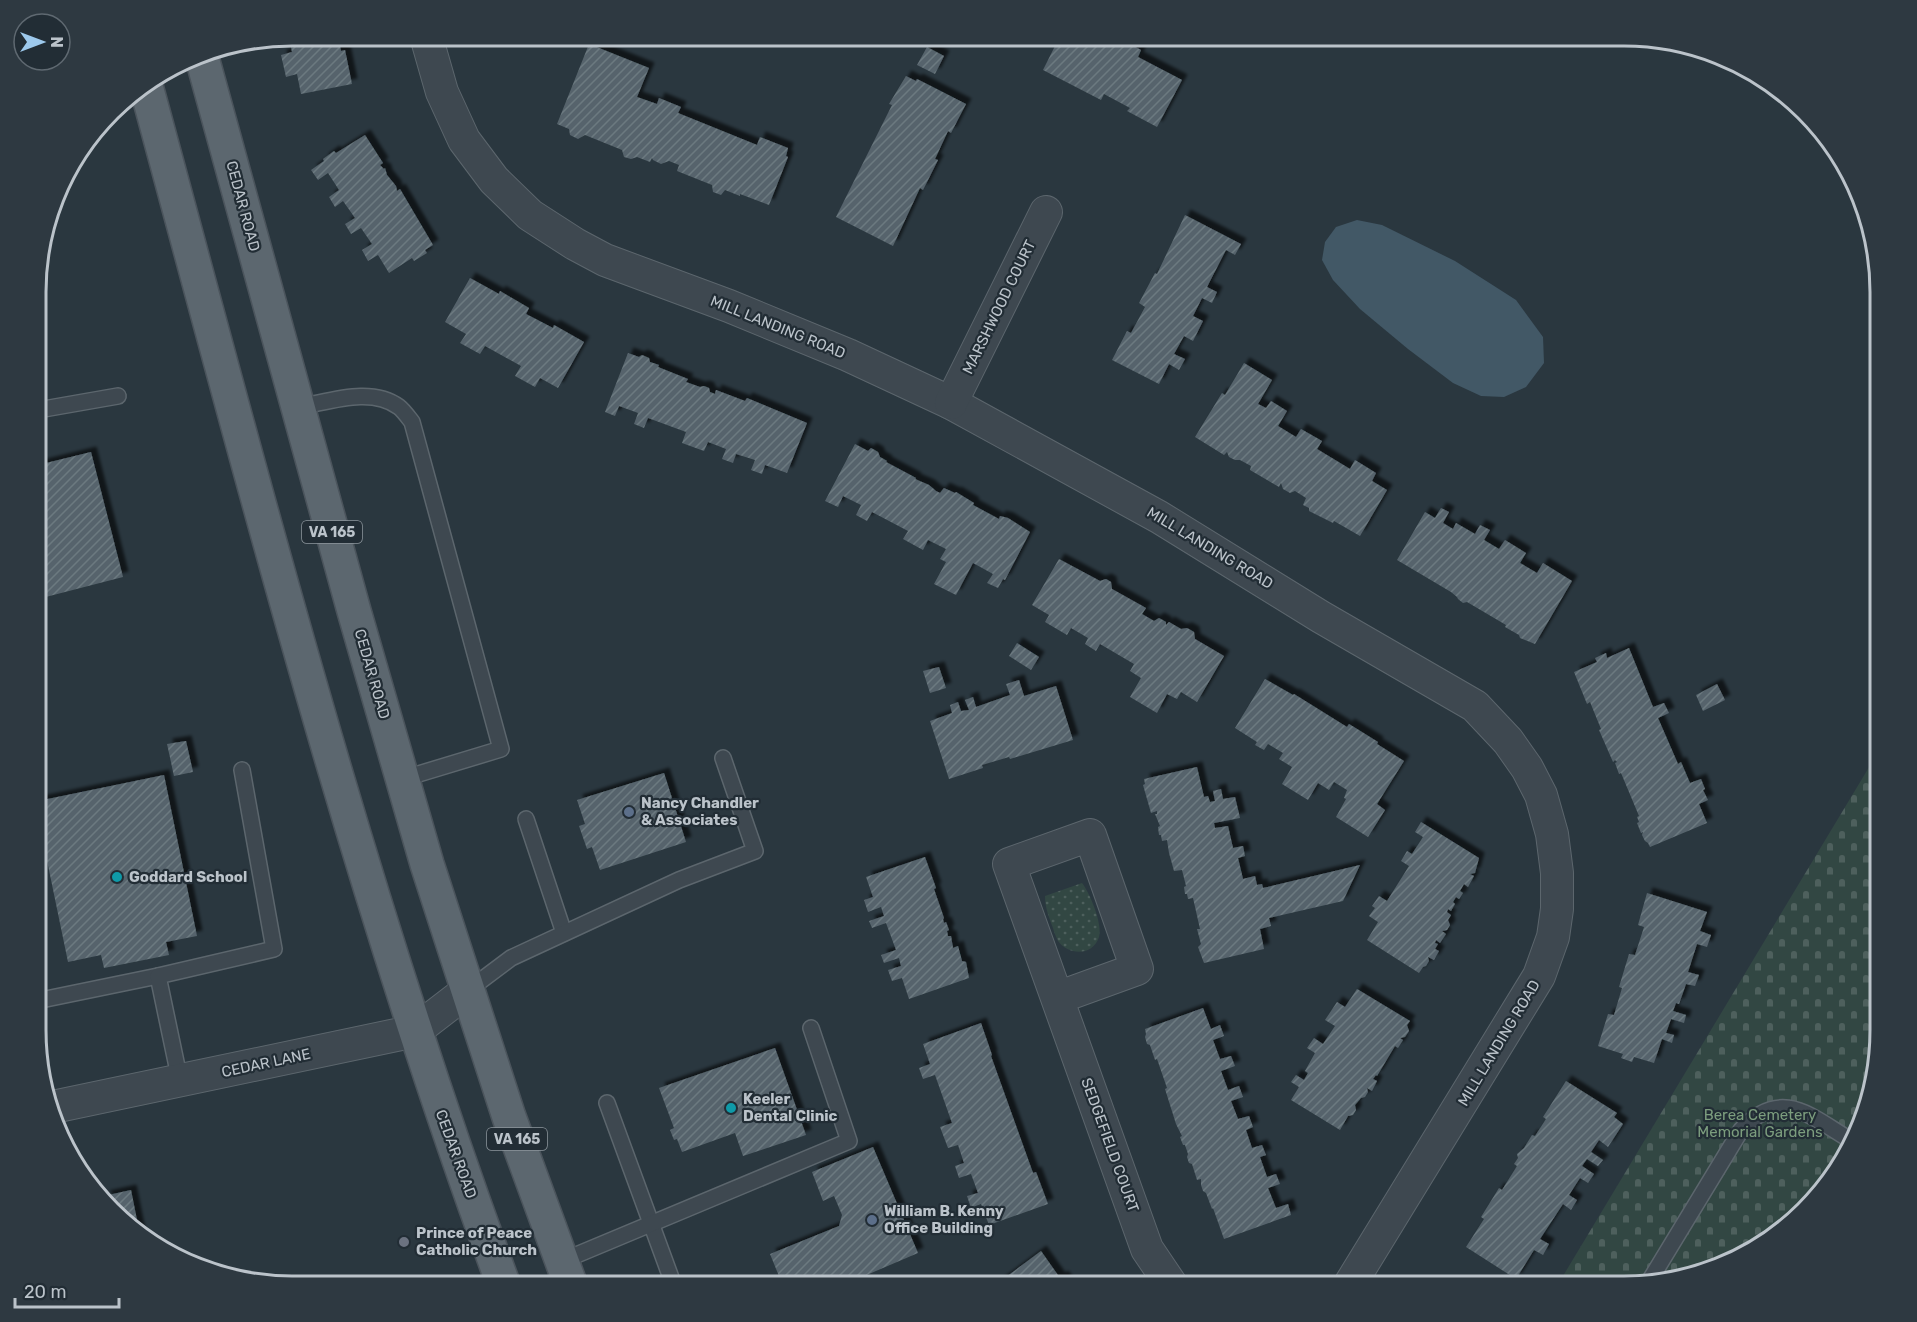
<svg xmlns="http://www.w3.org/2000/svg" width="1917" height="1322" font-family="Rubik,sans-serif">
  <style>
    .grass { fill: url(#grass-dots) }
    .cemetery { fill: url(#cemetery-stones) }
    .water { fill: #425866 }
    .building { fill: url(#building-hatch); filter: url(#shadow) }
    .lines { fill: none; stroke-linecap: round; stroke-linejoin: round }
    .lane-casing { stroke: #5c666d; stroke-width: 18 }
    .street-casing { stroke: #5c666d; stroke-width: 34 }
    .primary-casing { stroke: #4b545c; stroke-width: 36 }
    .lane { stroke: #3e4850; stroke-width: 15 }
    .street { stroke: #3e4850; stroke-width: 32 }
    .primary { stroke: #5c676f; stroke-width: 33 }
    .service-dot { fill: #5c6f8a; stroke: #222d35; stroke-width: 2 }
    .culture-dot { fill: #0f9aa8; stroke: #222d35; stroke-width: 2 }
    .worship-dot { fill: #6b7280; stroke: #222d35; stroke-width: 2 }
    .labels { text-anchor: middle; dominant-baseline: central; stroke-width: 4.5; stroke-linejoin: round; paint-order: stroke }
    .shield { fill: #222d35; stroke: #8d969d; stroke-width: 1.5 }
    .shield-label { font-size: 14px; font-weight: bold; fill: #bbc3ca }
    .street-label { font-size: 15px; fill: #bbc3ca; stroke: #222d35 }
    .poi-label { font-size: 15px; font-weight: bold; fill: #bbc3ca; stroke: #222d35; text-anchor: start }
    .park-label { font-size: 15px; fill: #7c9d7e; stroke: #222d35 }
    .rim { fill: none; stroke: #bbc3ca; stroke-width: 3 }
  </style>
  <defs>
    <pattern id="grass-dots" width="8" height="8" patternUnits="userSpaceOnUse" patternTransform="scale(1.5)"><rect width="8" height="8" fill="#324743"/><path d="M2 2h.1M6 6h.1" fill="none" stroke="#4e605d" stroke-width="1.8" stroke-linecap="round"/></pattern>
    <pattern id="cemetery-stones" width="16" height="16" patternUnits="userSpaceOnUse" patternTransform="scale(1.5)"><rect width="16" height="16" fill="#324743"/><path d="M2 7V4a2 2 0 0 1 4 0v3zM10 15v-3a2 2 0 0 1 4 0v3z" fill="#4e605d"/></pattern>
    <pattern id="building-hatch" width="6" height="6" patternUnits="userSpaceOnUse" patternTransform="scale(1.5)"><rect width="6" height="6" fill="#56646c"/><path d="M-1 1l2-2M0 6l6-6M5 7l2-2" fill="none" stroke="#6c7980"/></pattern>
    <filter id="shadow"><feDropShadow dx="5.5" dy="-5.5" stdDeviation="1.5" flood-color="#0009"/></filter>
  </defs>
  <rect width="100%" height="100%" fill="#2a373f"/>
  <path class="grass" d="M1082,883C1090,893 1103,925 1099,937C1093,956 1069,956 1058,941C1056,937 1054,932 1053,928C1049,917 1045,908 1045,896Z"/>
  <path class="cemetery" d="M1880,749V1046L1867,1112L1828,1185L1738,1259L1625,1286H1557Z"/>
  <path class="water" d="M1357,220L1382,225L1455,261L1516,300L1543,337L1544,363L1526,387L1504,397L1481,396L1453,383L1408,349L1360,309L1333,280L1322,260L1325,242L1336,227Z"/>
  <g class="building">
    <path d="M338,36L341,51L345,50L352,84L301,94L297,74L286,77L281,55L292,52L289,37Z"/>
    <path d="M1060,36H1135L1130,44L1141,50L1138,57L1182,80L1157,127L1127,111L1130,108L1104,94L1101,100L1043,70Z"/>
    <path d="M589,44L649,68L637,97L657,104L659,98L681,107L678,113L757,145L760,137L788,148L786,156L788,157L769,205L740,194V196L725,190L721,195L713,192L712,185L677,171L679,165L669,161L661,164L653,160L652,158L650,162L637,157L631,159L624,157L622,150L585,135L578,139L570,135L569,129L557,124Z"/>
    <path d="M927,47L944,56L935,74L917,65Z"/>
    <path d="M906,76L916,81L917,79L966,104L951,133L948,131L935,159L938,160L923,190L920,188L893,246L836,217L892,105L889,104Z"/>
    <path d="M365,135L383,163L380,165L384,169L385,168L387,175L396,186L397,191L400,189L433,245L425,250L427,253L414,261L412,258L389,273L378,255L368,261L362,250L372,244L361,228L351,234L345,224L355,218L343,201L335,207L329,197L339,190L328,173L318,180L311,170L324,161L323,159L334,151L336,153Z"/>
    <path d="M1185,215L1241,244L1235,255L1226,250L1207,287L1217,292L1212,303L1202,298L1193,316L1203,321L1193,341L1184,336L1174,354L1185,359L1179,370L1169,364L1159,384L1112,360L1127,331L1131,333L1145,307L1139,303L1155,273L1157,274Z"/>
    <path d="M470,278L499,294L500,291L529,308L526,314L553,328L554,325L584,342L558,388L540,378L535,387L515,376L521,366L485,346L480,354L460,343L466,334L445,322Z"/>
    <path d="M628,353L639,357L642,355L649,358L650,362L659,365L658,367L688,379L686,382L700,387L704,386L709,388L710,392L715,394L716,390L745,401L747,398L807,423L787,473L765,465L762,474L751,470L755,460L736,454L733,463L722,459L726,449L708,442L704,451L682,443L686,432L648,418L644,428L634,424L638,413L619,406L615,416L605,412Z"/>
    <path d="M1244,363L1272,380L1258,404L1266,408L1271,401L1287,411L1278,426L1296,437L1301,429L1322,441L1317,449L1350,469L1355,460L1376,473L1372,481L1387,490L1360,536L1334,521L1333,523L1309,511V508L1303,505L1306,498L1295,491L1290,493L1283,489L1281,483L1279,487L1250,470L1251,466L1240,460H1235L1229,457L1227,452L1224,455L1195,437L1222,393L1225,395Z"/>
    <path d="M855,444L868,451L871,448L878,452L880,457L887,461L886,462L916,478L915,479L929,485L936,491L940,493L944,488L955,493L956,492L974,503L973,505L999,519L1000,516L1008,518L1030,532L1005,580L1003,579L998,588L987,583L993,574L973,563L956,595L934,584L946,562L940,559L946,549L928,540L923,550L903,539L908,531L872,512L867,521L856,515L861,505L843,496L838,507L825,501Z"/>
    <path d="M91,452L123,577L38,599V465Z"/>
    <path d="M1441,508L1449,512L1443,523L1453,529L1456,523L1475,534L1480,525L1490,530L1484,540L1499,549L1505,540L1526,553L1520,563L1537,573L1543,563L1572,581L1535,644L1520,638L1519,635L1505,627L1506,625L1467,602L1463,603L1458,599L1457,597L1451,592L1397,560L1425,512L1435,518Z"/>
    <path d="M1059,559L1100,581L1106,579L1111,582L1112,589L1146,608L1142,614L1154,621L1159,618L1166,622V625L1169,622L1181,629L1187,628L1194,632L1195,639L1224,656L1197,702L1181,692L1177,699L1167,694L1157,713L1130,697L1141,678L1130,671L1134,664L1100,644L1096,651L1085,644L1088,638L1071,628L1067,635L1045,622L1049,615L1032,605Z"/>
    <path d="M1017,643L1039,657L1031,670L1009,656Z"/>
    <path d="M1629,648L1653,707L1664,703L1669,713L1658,718L1678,764L1681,762L1690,783L1701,779L1705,789L1703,790L1708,800L1699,804L1707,823L1650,847L1648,843L1645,841L1642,835L1643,832L1641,833L1637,823L1639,822L1637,817L1639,816L1621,773L1619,774L1615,763L1617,762L1615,760L1613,762L1599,730L1601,729L1590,702L1587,704L1574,672L1597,662L1595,658L1606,653L1607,658Z"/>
    <path d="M939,667L946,688L930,693L923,671Z"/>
    <path d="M1265,679L1293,695L1294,694L1347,727L1349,724L1378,742L1377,744L1404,761L1377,804L1385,810L1368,837L1336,817L1346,799L1344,798L1347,790L1334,782L1329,790L1318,783L1308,800L1282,784L1292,767L1279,759L1283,753L1268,744L1264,750L1255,745L1257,742L1235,728Z"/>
    <path d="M1019,680L1024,696L1056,686L1073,740L1010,759L1009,757L982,765L983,768L949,779L930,721L952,713L950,705L958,702L961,711L969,710L965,700L973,697L976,707L1010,695L1006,684Z"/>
    <path d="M1717,684L1725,700L1703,711L1696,695Z"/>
    <path d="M186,741L193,772L174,776L167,744Z"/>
    <path d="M1197,767L1204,797L1208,796L1210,802L1215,801L1213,791L1221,789L1223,799L1235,797L1240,818L1214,823L1215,828L1228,826L1233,848L1243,846L1245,856L1238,858L1243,879L1255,876L1257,885L1262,884L1263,888L1360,865L1343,901L1269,918L1271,926L1260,929L1264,949L1204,963L1198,947L1201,944L1197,929H1200L1193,898L1188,899L1187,894H1185L1184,887L1186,886L1182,870L1174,871L1169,853L1167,840L1162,841L1161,835H1159L1158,827L1160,826L1155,814H1157V811L1151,813L1143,785L1145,784L1144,779Z"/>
    <path d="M664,773L686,842L600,870L592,847L587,849L579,826L585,824L577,800Z"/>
    <path d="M164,775L197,936L166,942L169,955L104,968L101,955L68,962L38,817V801Z"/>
    <path d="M1421,822L1479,858L1475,873L1470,874L1474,876L1468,887L1464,884L1460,891L1463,893L1459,899L1456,897L1453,902L1455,904L1451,911L1448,909L1447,912L1451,915L1448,920L1450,925L1447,930L1442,931L1446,934L1440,943L1436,940L1435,943L1438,944L1435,949L1439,951L1434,960L1428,957L1429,961L1426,966L1423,967L1419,973L1367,940L1378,922L1369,916L1375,908L1372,906L1379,896L1387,901L1409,866L1401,861L1407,851L1412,854L1423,837L1415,832Z"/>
    <path d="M925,857L936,888L934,889L944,918L943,919L944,923L946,922L949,930L947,931L948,936H951L953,948L958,946L962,961L966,962L969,978L909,999L902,978L892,981L888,970L901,966L899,958L884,963L881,955L896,950L886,923L872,928L869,921L884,916L881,907L868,912L864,900L873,897L866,877Z"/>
    <path d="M1647,893L1707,912L1700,931L1711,935L1707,947L1697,944L1688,972L1699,975L1695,986L1686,984L1679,1004L1676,1003L1673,1011L1686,1015L1684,1023L1671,1019L1666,1033L1674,1035L1672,1043L1662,1039L1654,1063L1634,1057L1632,1062L1621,1058L1623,1054L1598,1046L1608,1014L1614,1015L1622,988L1619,987L1629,954L1635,955L1644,927L1638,925Z"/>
    <path d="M1357,989L1410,1021L1407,1025L1409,1031L1405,1037L1400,1038L1403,1040L1398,1048L1395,1046L1377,1076L1376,1075L1373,1079L1377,1081L1372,1091L1367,1088L1368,1092L1365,1097L1361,1098L1355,1105L1356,1110L1353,1115L1348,1116L1340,1130L1291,1100L1299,1087L1291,1082L1296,1075L1304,1080L1308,1073L1305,1071L1315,1053L1307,1048L1314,1038L1323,1044L1335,1026L1325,1020L1337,1002L1345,1007Z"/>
    <path d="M1203,1008L1211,1029L1220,1025L1224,1036L1213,1040L1220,1059L1231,1056L1235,1066L1221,1071L1228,1090L1239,1086L1243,1097L1231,1101L1238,1119L1249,1116L1253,1127L1246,1130L1252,1148L1262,1145L1266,1155L1260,1157L1267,1177L1276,1174L1280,1184L1268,1188L1276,1208L1288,1204L1291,1215L1224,1239L1213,1208L1212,1209L1206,1193L1203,1191L1201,1185V1179L1197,1180L1192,1164L1189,1163L1187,1157L1188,1154L1185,1145H1183L1180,1137L1182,1136L1176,1124L1165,1089L1167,1088L1157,1059L1155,1060L1150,1045L1147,1044L1145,1037L1146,1034L1145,1029Z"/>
    <path d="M981,1023L992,1055L991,1056L1033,1173L1036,1172L1048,1204L989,1225L981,1204L971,1208L967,1196L978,1193L971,1174L959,1178L955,1166L964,1163L958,1145L948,1148L940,1127L952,1123L935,1075L923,1079L919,1068L930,1064L923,1044Z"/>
    <path d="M775,1048L806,1135L743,1156L735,1133L682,1152L677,1139L674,1140L670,1130L674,1128L659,1088Z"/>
    <path d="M1566,1081L1617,1113L1614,1117L1623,1124L1608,1147L1599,1140L1591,1152L1603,1160L1598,1166L1587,1159L1582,1166L1594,1174L1588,1183L1580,1178L1569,1195L1577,1200L1571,1210L1563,1204L1540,1239L1549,1244L1543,1255L1534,1250L1516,1279L1466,1247L1484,1219L1481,1217L1499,1188L1502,1190L1517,1166L1514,1164L1518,1158L1517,1154L1524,1148L1532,1135L1535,1136L1546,1119L1543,1117Z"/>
    <path d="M873,1147L918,1253L841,1286H790L789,1284L783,1286L770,1254L839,1226L842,1215L834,1196L823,1201L812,1172Z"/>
    <path d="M131,1190L140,1235L137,1233L104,1196Z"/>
    <path d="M1041,1251L1060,1278L1063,1276L1070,1286H994Z"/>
  </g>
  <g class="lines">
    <g class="lane-casing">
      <g id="lane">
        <path d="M298,407C329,402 371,386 399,407C404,411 408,417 412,422L501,749L402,779"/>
        <path d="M38,410L118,396"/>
        <path d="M526,819L564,933"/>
        <path d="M467,991L511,958L679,880L755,851L723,758"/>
        <path d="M41,1000L158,976"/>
        <path d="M180,1081L158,976L274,949L242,770"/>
        <path d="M607,1103L674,1286"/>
        <path d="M562,1261L849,1141L811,1028"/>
        <path d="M1650,1280L1741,1130C1782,1086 1811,1117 1852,1141"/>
      </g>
    </g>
    <g class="street-casing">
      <g id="street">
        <path d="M426,36L442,92L464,140L494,180L530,215L575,244L605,260L729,306L848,355L951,403L1159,517L1321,617L1475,706L1508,741L1527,768L1541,795L1552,834L1557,873V909L1553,937L1539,976L1349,1286"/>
        <path d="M951,403L1046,212"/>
        <path d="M1057,998L1137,969L1090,835L1009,864L1147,1249L1172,1286"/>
        <path d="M53,1107L415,1031L467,991"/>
      </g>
    </g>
    <g class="primary-casing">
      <g id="primary">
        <path d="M201,54L354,611L427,864L509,1117L571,1286"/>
        <path d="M146,86C255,488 359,894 504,1286"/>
      </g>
    </g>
    <use href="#lane" class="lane"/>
    <use href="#street" class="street"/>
    <use href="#primary" class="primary"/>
  </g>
  <g class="service-dot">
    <circle cx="629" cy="812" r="6"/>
    <circle cx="872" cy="1220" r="6"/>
  </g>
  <g class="culture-dot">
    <circle cx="117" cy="877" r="6"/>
    <circle cx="731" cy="1108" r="6"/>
  </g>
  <circle class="worship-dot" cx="404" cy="1242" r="6"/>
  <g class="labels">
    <g class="shield">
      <rect x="302" y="521" width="60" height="22" rx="4.5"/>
      <rect x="487" y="1128" width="60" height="22" rx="4.5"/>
    </g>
    <g class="shield-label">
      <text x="332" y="532">VA 165</text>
      <text x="517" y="1139">VA 165</text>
    </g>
    <g class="street-label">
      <text transform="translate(243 206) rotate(75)">CEDAR ROAD</text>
      <text transform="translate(999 307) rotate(-64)">MARSHWOOD COURT</text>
      <text transform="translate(778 327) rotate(22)">MILL LANDING ROAD</text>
      <text transform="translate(1210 548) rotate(31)">MILL LANDING ROAD</text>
      <text transform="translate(372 674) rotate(74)">CEDAR ROAD</text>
      <text transform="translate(1499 1043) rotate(-59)">MILL LANDING ROAD</text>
      <text transform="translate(266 1063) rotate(-12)">CEDAR LANE</text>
      <text transform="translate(1110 1145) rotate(70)">SEDGEFIELD COURT</text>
      <text transform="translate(456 1154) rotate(70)">CEDAR ROAD</text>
    </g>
    <g class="poi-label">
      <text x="641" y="803">Nancy Chandler<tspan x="641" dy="17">&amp; Associates</tspan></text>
      <text x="129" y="877">Goddard School</text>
      <text x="743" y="1099">Keeler<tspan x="743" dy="17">Dental Clinic</tspan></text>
      <text x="884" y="1211">William B. Kenny<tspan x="884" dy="17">Office Building</tspan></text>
      <text x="416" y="1233">Prince of Peace<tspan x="416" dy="17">Catholic Church</tspan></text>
    </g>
    <g class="park-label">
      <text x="1760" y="1115">Berea Cemetery<tspan x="1760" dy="17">Memorial Gardens</tspan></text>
    </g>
  </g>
  <path d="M0 0H1917V1322H0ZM292 46H1624A246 246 0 0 1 1870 292V1030A246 246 0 0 1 1624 1276H292A246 246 0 0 1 46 1030V292A246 246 0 0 1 292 46Z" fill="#2e3941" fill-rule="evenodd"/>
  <path class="rim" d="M292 46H1624A246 246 0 0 1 1870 292V1030A246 246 0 0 1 1624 1276H292A246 246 0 0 1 46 1030V292A246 246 0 0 1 292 46Z"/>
  <g transform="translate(42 42) rotate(90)"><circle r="28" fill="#222d35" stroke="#5f6971" stroke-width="1.5"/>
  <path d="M0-4.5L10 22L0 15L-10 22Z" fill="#9dc9ec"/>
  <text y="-9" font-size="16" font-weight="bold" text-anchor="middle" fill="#bbc3ca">N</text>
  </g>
  <path d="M15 1298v9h104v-9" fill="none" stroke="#bbc3ca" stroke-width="3"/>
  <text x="24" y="1298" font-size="18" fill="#bbc3ca" stroke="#222d35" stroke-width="4.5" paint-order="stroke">20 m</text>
</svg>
